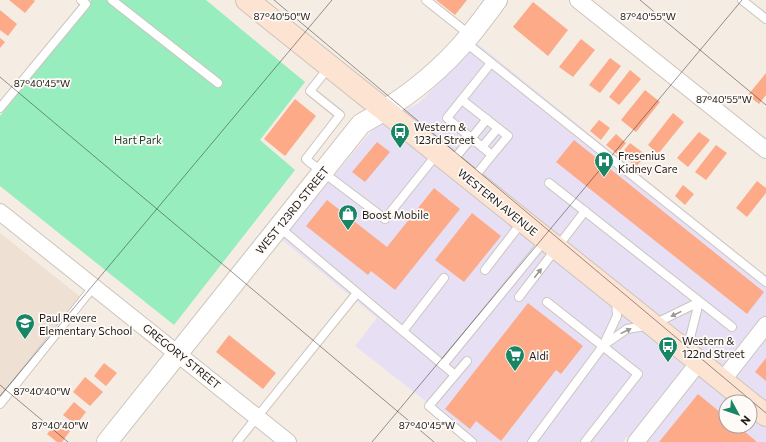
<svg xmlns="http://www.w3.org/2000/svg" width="766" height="442" font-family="Commissioner,sans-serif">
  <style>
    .commercial { fill: #e7e0f5; fill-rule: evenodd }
    .built { fill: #eee0d2 }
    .green { fill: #97edbd }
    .building { fill: #fdaa89 }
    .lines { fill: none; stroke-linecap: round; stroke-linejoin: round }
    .service-casing { stroke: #ccc4bc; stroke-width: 10 }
    .minor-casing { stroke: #ccc4bc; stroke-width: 18 }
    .tertiary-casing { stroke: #ccc4bc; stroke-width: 22 }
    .secondary-casing { stroke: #ccc4bc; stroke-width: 24 }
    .service { stroke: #fff; stroke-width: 8 }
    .minor { stroke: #fff; stroke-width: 16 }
    .tertiary { stroke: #fff; stroke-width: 20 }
    .secondary { stroke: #fde3d1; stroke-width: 22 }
    .oneway { fill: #9a9897 }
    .ticks { fill: none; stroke: #1e1b18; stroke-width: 1; stroke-opacity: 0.45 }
    .labels { text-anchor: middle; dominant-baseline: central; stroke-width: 3.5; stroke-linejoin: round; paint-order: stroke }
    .poi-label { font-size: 11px; fill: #1e1b18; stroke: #fefaf7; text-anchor: start }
    .park-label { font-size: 11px; fill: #193e2b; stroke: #fefaf7 }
    .street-label { font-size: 11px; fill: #1e1b18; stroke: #fefaf7 }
    .ticks-label { font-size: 10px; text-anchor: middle; fill: #1e1b18; stroke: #fefaf7; stroke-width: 3.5; stroke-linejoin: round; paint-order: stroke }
  </style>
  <rect width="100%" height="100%" fill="#f5ece4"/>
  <path class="commercial" d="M478,44L766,276V442H634L627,437L623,442H478L355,346L377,318L281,239L374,128L419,103ZM726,402H750V426H726Z"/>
  <path class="built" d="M0,233L83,299L0,402Z"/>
  <path class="green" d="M91,0H206L305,82L260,140L295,170L174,325L0,186V116Z"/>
  <g class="building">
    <path d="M9,0H33L35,1L25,13Z"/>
    <path d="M436,0H467L455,15Z"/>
    <path d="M533,2L568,30L548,56L513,27Z"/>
    <path d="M0,10L17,24L8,36L0,30Z"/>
    <path d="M0,38L5,42L0,48Z"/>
    <path d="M581,39L595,50L573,77L559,67Z"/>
    <path d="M610,58L621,66L600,93L589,85Z"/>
    <path d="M630,70L641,79L619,105L609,97Z"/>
    <path d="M766,73V95L759,104L748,95Z"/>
    <path d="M645,90L660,102L636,132L621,120Z"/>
    <path d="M295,99L316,116L285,156L264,139Z"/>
    <path d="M673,113L684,122L658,154L648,145Z"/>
    <path d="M599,120L610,128L601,140L590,131Z"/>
    <path d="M699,132L710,140L688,167L677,158Z"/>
    <path d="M616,134L626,143L617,154L606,145Z"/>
    <path d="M574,140L764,292L747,314L556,162Z"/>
    <path d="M377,142L390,152L365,182L352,172Z"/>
    <path d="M630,143L646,155L636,167L621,154Z"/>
    <path d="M716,145L727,153L706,180L695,172Z"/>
    <path d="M757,181L766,188V193L747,217L736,208Z"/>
    <path d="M683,185L694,194L685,205L675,196Z"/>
    <path d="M434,188L460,209L395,290L371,271L368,275L306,226L327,200L387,247Z"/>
    <path d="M472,213L501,236L464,282L435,260Z"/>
    <path d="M528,303L583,346L561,374L556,370L501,441L476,421L470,429L445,409Z"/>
    <path d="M229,335L276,373L263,389L216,352Z"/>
    <path d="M766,358V381L755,372Z"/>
    <path d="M104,363L117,373L106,386L94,376Z"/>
    <path d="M85,377L103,392L90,406L73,392Z"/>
    <path d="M698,394L726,417V426H738L757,442H659Z"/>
    <path d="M74,402L86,412L76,425L63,415Z"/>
    <path d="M58,421L70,431L62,442H57L47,434Z"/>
  </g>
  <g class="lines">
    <g class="service-casing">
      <g id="service">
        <path d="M112,0L218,83"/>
        <path d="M426,0L470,35"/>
        <path d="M742,0L766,19"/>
        <path d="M465,42L766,282"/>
        <path d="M329,67L310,91L340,115L306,159L308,161L385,219L437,154"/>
        <path d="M462,100L508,136L492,155"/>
        <path d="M0,108L86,4L81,0"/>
        <path d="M482,147L498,128"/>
        <path d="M451,163L487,119"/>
        <path d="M472,180L492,155L447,118L491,63"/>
        <path d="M549,183L732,327"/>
        <path d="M279,227L455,375"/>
        <path d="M485,270L522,222"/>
        <path d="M519,297L585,211"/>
        <path d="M547,302L638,374L585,442"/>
        <path d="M403,331L444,278"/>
        <path d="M604,345L627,329L652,325L699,302"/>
        <path d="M687,350L699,302"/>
        <path d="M467,361L429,406L472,442"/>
        <path d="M443,365L545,240"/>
        <path d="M0,404L94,286"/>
        <path d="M237,442L357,293"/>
        <path d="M532,442L603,346L617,316L616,300"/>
      </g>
    </g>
    <g class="minor-casing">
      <g id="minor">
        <path d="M578,0L766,150"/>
        <path d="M0,212L288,442"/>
        <path d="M722,381L766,325"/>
        <path d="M636,442L699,362"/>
      </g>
    </g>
    <g class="tertiary-casing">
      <path id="tertiary" d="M107,442L361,124C397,104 431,79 459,48C473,33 485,16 497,0"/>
    </g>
    <g class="secondary-casing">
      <g id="secondary">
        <path d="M247,0L749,402"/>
        <path d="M750,403L766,415"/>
      </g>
    </g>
    <use href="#service" class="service"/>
    <use href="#minor" class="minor"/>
    <use href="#tertiary" class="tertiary"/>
    <use href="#secondary" class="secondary"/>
  </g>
  <defs><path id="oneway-solid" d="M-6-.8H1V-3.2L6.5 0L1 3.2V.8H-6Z"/></defs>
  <g class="oneway">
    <use href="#oneway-solid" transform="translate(538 273) rotate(-52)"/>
    <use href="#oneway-solid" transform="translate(676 314) rotate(154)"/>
    <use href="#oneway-solid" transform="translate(626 331) rotate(-26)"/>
  </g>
  <path class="ticks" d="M274,0L766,413M640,0L766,105M0,77L434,442M0,385L68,442M0,396L332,0M372,442L742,0"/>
  <defs>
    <g id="bus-pin" transform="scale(1)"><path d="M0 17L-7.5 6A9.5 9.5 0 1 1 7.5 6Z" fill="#188664" stroke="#fefaf7"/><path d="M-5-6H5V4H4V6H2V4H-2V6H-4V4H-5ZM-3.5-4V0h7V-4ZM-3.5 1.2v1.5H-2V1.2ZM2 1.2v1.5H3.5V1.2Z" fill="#fff"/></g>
    <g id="hospital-pin" transform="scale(1)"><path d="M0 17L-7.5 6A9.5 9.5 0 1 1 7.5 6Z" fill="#188664" stroke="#fefaf7"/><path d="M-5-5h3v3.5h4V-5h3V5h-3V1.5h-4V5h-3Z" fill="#fff"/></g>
    <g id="shop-pin" transform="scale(1)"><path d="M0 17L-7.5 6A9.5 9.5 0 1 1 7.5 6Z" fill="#188664" stroke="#fefaf7"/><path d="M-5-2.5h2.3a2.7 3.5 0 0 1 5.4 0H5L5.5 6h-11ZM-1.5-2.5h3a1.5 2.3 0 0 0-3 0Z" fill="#fff"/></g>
    <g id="school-pin" transform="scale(1)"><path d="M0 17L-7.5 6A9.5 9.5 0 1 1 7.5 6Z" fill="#188664" stroke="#fefaf7"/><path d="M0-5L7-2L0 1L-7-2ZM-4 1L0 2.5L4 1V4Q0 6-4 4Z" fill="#fff"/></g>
    <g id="supermarket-pin" transform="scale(1)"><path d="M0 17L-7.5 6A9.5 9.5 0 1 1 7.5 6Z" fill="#188664" stroke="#fefaf7"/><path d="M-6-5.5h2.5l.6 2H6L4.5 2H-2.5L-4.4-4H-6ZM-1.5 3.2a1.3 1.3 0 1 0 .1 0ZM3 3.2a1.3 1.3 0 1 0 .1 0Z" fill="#fff"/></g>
  </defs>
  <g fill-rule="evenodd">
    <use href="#bus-pin" x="400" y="132"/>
    <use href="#hospital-pin" x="604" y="161"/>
    <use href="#shop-pin" x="348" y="214"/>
    <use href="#school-pin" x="25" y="323"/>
    <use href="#bus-pin" x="668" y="346"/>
    <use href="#supermarket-pin" x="515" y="355"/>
  </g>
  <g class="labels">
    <g class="poi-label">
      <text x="414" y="126">Western &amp;<tspan x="414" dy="13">123rd Street</tspan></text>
      <text x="618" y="155">Fresenius<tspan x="618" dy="13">Kidney Care</tspan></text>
      <text x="362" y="214">Boost Mobile</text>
      <text x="39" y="317">Paul Revere<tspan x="39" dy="13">Elementary School</tspan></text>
      <text x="682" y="340">Western &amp;<tspan x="682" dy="13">122nd Street</tspan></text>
      <text x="529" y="355">Aldi</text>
    </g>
    <g class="park-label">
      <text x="138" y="139">Hart Park</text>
    </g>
    <g class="street-label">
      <text transform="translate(498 202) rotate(39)">WESTERN AVENUE</text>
      <text transform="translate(292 210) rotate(-51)">WEST 123RD STREET</text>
      <text transform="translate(182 356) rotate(39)">GREGORY STREET</text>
    </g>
  </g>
  <g class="ticks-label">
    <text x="282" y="20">87°40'50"W</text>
    <text x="648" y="20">87°40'55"W</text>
    <text x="42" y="87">87°40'45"W</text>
    <text x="724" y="103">87°40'55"W</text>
    <text x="42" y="395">87°40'40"W</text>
    <text x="60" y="429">87°40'40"W</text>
    <text x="427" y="429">87°40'45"W</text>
  </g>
  <g transform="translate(738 414) rotate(130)"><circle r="19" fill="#fefaf7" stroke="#a4a19e"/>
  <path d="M0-3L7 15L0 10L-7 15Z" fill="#188664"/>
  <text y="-6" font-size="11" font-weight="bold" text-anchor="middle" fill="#1e1b18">N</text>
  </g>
</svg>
